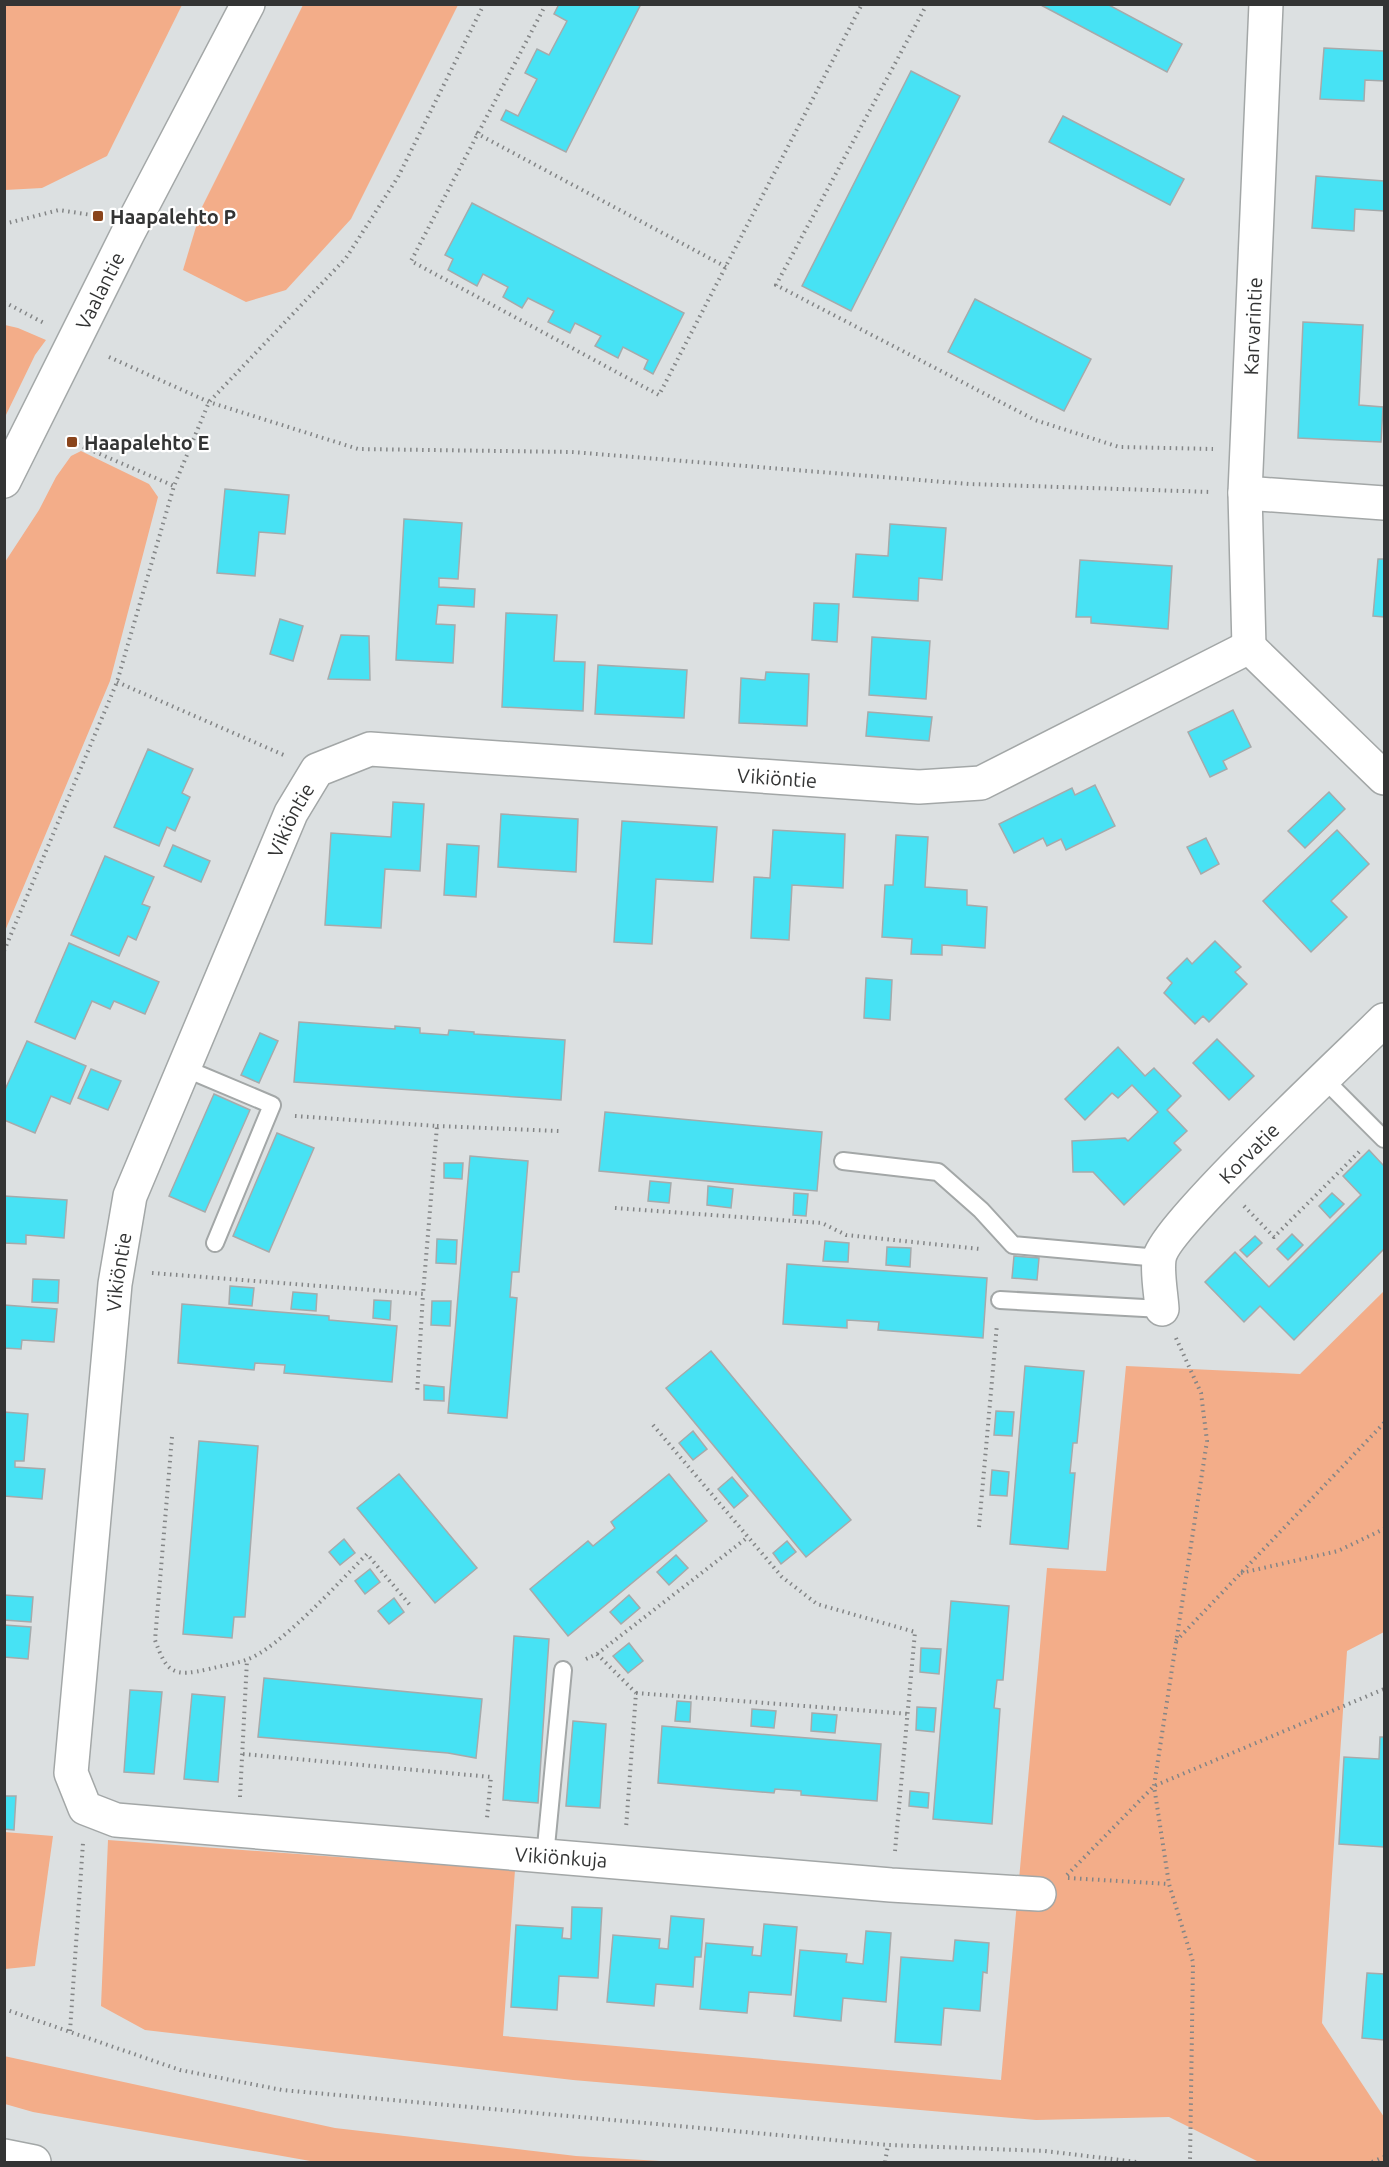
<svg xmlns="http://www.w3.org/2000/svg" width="1389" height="2167" font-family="Ubuntu,sans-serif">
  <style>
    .green { fill: #f3ad89 }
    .building { fill: #47e2f4; stroke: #a6aaab; stroke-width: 1.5 }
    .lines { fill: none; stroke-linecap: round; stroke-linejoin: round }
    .service-casing { stroke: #a3a7a7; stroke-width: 20 }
    .minor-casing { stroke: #a3a7a7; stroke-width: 36 }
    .tertiary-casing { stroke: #a3a7a7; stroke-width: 36 }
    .secondary-casing { stroke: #a3a7a7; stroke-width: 36 }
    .path { stroke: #838586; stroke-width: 4; stroke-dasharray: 1.5 4.5; stroke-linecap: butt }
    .service { stroke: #fff; stroke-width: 16 }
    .minor { stroke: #fff; stroke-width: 33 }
    .tertiary { stroke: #fff; stroke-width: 33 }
    .secondary { stroke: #fff; stroke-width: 33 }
    .poi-dot { fill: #8a451c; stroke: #fff; stroke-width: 2 }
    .labels { text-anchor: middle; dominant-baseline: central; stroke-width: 4.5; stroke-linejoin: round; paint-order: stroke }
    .poi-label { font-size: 20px; font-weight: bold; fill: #333434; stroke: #fff; text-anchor: start }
    .street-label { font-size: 20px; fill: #333434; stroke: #fff }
  </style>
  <rect width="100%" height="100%" fill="#dce0e1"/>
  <g class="green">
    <path d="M4,5H182L107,156L42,188L5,190Z"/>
    <path d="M303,5H458L351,219L286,290L246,302L183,270L202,207Z"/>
    <path d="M5,325L18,328L46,340L35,355L5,417Z"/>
    <path d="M81,451L149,484L158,497L110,681L5,931V562L39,510L56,477L71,456Z"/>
    <path d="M1384,1291V1632L1347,1651L1322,2023L1384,2117V2162H1259L1169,2117L1036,2120L573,2080L145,2030L101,2006L108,1840L515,1870L503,2036L1001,2080L1047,1568L1106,1571L1126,1366L1300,1374Z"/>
    <path d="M4,1832L53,1836L35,1966L5,1969Z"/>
    <path d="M4,2056L335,2128L576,2156L677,2162H316L33,2112L5,2104Z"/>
  </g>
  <g class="building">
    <path d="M559,4H641L566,152L501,120L506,110L518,116L537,79L525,73L537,49L549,55L567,21L554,14Z"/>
    <path d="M1039,4H1107L1182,44L1167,72Z"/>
    <path d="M1324,48L1384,51V81L1365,80L1364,101L1320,99Z"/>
    <path d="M911,71L960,96L851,311L802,286Z"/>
    <path d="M1063,116L1184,179L1170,205L1049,142Z"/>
    <path d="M1316,176L1384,181V211L1355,209L1354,231L1312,228Z"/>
    <path d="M472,203L684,313L653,374L644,369L648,360L623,347L618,358L595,346L601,336L575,323L570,333L548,322L554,311L528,298L522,308L503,297L508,287L483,274L477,286L448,270L453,259L445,255Z"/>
    <path d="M975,299L1091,359L1064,411L948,352Z"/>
    <path d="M1303,322L1363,325L1359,405L1383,407L1381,442L1298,438Z"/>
    <path d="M225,489L289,495L285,534L259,532L255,576L217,573Z"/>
    <path d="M404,519L462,523L458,579L439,578V587L475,589L474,607L438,605L436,624L455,625L453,663L396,660Z"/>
    <path d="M890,524L946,528L942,580L919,578L918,601L853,597L856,554L888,556Z"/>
    <path d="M1378,559H1384V617L1373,616Z"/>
    <path d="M1080,560L1172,566L1168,629L1091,623V617H1076Z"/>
    <path d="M814,603L839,604L837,642L812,640Z"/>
    <path d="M506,613L557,615L554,661L585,662L583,711L502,707Z"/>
    <path d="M280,619L303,626L293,661L270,654Z"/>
    <path d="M341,635L369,636L370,680L328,679Z"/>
    <path d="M872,637L930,641L926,699L869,695Z"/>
    <path d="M598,665L687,670L684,718L595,714Z"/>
    <path d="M766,672L809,674L807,726L739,723L741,678L765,680Z"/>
    <path d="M1233,710L1251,747L1223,761L1227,769L1210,777L1188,732Z"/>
    <path d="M868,712L932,717L929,741L866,736Z"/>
    <path d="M148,749L193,769L182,793L190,797L175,831L167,827L159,846L114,827Z"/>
    <path d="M1095,785L1115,826L1066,850L1061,839L1047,846L1043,838L1014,853L999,824L1072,788L1075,795Z"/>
    <path d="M1329,792L1345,809L1305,848L1288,831Z"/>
    <path d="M393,802L424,804L420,871L385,869L381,928L325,925L331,833L391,837Z"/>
    <path d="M501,814L578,819L576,872L498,867Z"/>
    <path d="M622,821L717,827L713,882L656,879L652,944L614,942Z"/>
    <path d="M773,830L845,834L843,888L792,885L789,940L751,938L754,877L770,878Z"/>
    <path d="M1337,830L1369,864L1331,901L1347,917L1311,952L1263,901Z"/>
    <path d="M896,835L928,837L925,887L967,890V905L987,907L985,948L942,945V955L911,954L912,939L882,937L885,885H893Z"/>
    <path d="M1206,838L1219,864L1201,874L1187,847Z"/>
    <path d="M447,844L479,846L476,897L444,895Z"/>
    <path d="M173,845L210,861L201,882L164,866Z"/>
    <path d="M105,856L154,877L142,904L150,907L136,940L128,936L119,956L71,935Z"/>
    <path d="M1215,941L1241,967L1235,972L1247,984L1209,1022L1203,1016L1195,1024L1164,993L1172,983L1167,978L1187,958L1192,964Z"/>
    <path d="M69,943L159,982L145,1014L114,1001L110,1009L92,1001L75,1039L35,1022Z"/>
    <path d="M866,978L892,980L890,1020L864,1018Z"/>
    <path d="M299,1022L395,1029V1026L420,1028V1033L448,1035L449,1030L474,1032V1034L565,1040L561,1100L294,1082Z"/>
    <path d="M260,1033L278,1041L259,1083L241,1075Z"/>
    <path d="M1217,1039L1254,1076L1229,1100L1193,1063Z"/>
    <path d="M27,1041L86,1066L70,1104L51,1096L35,1133L4,1120V1092Z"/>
    <path d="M1118,1047L1145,1076L1154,1068L1181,1096L1167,1110L1187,1131L1174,1143L1181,1150L1124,1205L1093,1172H1073L1072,1141L1125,1138L1128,1141L1158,1112L1132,1085L1118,1098L1112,1093L1085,1120L1065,1099Z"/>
    <path d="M91,1069L121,1081L108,1110L78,1098Z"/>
    <path d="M214,1094L250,1110L205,1212L169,1196Z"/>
    <path d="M605,1112L822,1132L817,1191L599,1171Z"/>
    <path d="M277,1133L314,1148L269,1252L233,1236Z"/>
    <path d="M1369,1150L1384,1166V1249L1294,1340L1260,1306L1244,1322L1205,1282L1235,1252L1269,1287L1361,1195L1343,1176Z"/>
    <path d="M470,1156L528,1161L519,1272H512L510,1297L517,1298L507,1418L448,1413Z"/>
    <path d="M444,1163H463L462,1179L444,1178Z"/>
    <path d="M650,1181L671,1183L669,1203L648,1201Z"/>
    <path d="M708,1186L733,1189L731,1208L707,1205Z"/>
    <path d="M794,1193L808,1194L806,1216L793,1215Z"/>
    <path d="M1332,1193L1344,1204L1330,1218L1319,1206Z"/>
    <path d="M4,1196L67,1200L64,1238L26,1235V1244L4,1243Z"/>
    <path d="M1292,1234L1303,1245L1288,1260L1277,1249Z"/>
    <path d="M1255,1236L1262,1243L1247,1257L1240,1250Z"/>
    <path d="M437,1239L457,1240L456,1264L436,1263Z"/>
    <path d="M825,1241L849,1243L848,1262L823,1261Z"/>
    <path d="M887,1247L911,1248L910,1267L886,1265Z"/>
    <path d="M1014,1256L1039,1258L1037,1280L1012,1278Z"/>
    <path d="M787,1264L987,1278L983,1338L878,1330L879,1322L847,1320V1328L783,1324Z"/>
    <path d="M33,1279L59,1280L58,1303L32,1302Z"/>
    <path d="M230,1286L254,1288L252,1306L229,1304Z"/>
    <path d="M293,1292L317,1294L316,1311L291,1309Z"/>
    <path d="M374,1300L391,1301L390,1320L373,1318Z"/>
    <path d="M432,1301H451L450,1326L431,1325Z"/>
    <path d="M182,1304L329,1316V1320L397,1326L392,1382L284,1373L285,1365L255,1363L254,1370L178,1363Z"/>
    <path d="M4,1305L57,1309L54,1342L22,1340L21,1349L4,1348Z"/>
    <path d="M711,1351L851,1520L806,1557L666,1388Z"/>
    <path d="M1025,1366L1084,1371L1077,1443H1073L1070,1473H1075L1068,1549L1010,1544Z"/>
    <path d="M424,1385L444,1387V1401L424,1400Z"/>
    <path d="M996,1411L1014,1412L1012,1436L994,1435Z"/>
    <path d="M4,1412L28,1414L24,1461H15V1467L45,1469L42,1499L4,1496Z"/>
    <path d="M693,1431L707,1449L693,1460L679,1443Z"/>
    <path d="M199,1441L258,1446L245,1617H234L232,1638L183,1634Z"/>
    <path d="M992,1470L1009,1472L1007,1496L990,1495Z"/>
    <path d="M399,1474L477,1568L435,1603L357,1508Z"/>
    <path d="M669,1474L707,1521L568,1636L530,1589L588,1541L593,1546L615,1528L611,1522Z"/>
    <path d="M732,1477L748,1496L734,1508L718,1489Z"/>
    <path d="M344,1539L355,1553L340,1565L329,1552Z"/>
    <path d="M787,1541L796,1552L781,1564L773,1553Z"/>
    <path d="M676,1555L688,1568L669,1585L657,1572Z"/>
    <path d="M370,1569L380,1582L365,1594L355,1581Z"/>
    <path d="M4,1595L33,1597L31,1622L4,1620Z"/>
    <path d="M629,1595L640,1608L621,1624L610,1612Z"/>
    <path d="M394,1598L404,1612L389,1624L378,1611Z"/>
    <path d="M951,1601L1009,1606L1003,1680H997L994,1708L1000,1709L992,1824L933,1819Z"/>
    <path d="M4,1625L31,1627L28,1659L4,1657Z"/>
    <path d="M514,1636L549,1639L538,1803L503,1800Z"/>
    <path d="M629,1643L643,1661L628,1673L613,1656Z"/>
    <path d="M921,1648L941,1649L939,1674L920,1672Z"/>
    <path d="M264,1678L482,1699L476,1758L448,1753L258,1737Z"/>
    <path d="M130,1690L162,1692L154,1774L124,1772Z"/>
    <path d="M192,1694L225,1697L218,1782L184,1779Z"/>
    <path d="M677,1701L691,1702L690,1722L675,1721Z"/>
    <path d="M917,1707L936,1708L934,1732L916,1730Z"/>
    <path d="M752,1709L776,1711L774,1728L751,1726Z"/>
    <path d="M812,1713L837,1715L835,1733L811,1731Z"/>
    <path d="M573,1721L606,1724L600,1808L566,1806Z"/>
    <path d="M662,1726L881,1744L877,1801L801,1795V1791L775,1789L774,1793L658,1783Z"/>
    <path d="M1380,1737H1384V1847L1339,1844L1344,1757L1379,1759Z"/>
    <path d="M910,1791L929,1793L928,1808L909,1806Z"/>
    <path d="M4,1796H16L14,1830L4,1829Z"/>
    <path d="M572,1907L602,1908L598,1978L559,1976L557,2010L511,2007L516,1925L563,1928L562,1938L571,1939Z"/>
    <path d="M671,1916L704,1919L701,1957H695L693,1987L656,1984L654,2006L607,2002L613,1935L660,1939L659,1948L668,1949Z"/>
    <path d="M764,1924L797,1927L791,1995L749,1992L747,2013L700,2009L706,1943L753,1947L752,1955L761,1956Z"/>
    <path d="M866,1931L891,1933L886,2002L843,1998L841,2021L794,2016L800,1950L847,1954L846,1962L863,1964Z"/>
    <path d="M955,1940L989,1943L987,1973L983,1972L980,2011L944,2008L941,2045L895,2042L901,1957L953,1961Z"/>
    <path d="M1367,1973L1384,1974V2040L1362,2038Z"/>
  </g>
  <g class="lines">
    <g class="service-casing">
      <g id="service">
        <path d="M184,1068L272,1105L215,1243"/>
        <path d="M1324,1079L1384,1139"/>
        <path d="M843,1161L938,1172L981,1210L1013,1245L1159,1258"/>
        <path d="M1000,1300L1162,1309"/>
        <path d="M545,1857L563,1670"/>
      </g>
    </g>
    <g class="minor-casing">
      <g id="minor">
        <path d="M1245,493L1384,503"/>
        <path id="s1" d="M1249,647L1245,493L1266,4"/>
        <path d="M1249,647L1384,778"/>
        <path id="s2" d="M1162,1309C1161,1293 1157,1274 1159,1259C1163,1228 1351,1053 1384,1020"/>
        <path id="s3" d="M1039,1894L891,1885L116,1820L85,1808L71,1773L115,1284L130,1196L291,813L317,770L370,749L919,787L981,783L1249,647"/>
      </g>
    </g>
    <g class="tertiary-casing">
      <g id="tertiary">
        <path id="s4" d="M4,481L128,233L248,4"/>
      </g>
    </g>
    <g class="secondary-casing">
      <path id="secondary" d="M4,2156L34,2162"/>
    </g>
    <g class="path">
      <path d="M546,4L411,261L659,395L862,4"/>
      <path d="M927,4L776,285L1035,420L1119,447L1213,449"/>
      <path d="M476,133L726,267"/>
      <path d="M4,224L59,210L98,216"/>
      <path d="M4,302L44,323"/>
      <path d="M109,357L209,402L358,449L572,452L969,484L1211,492"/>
      <path d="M72,442L174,486"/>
      <path d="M117,682L286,756"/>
      <path d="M4,951L117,682L174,486L209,402L346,258L398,177L484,4"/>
      <path d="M295,1116L437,1126L423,1294"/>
      <path d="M437,1126L559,1131"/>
      <path d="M1244,1206L1274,1237L1360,1151"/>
      <path d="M615,1208L822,1223L846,1235L980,1249"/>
      <path d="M152,1273L423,1294L417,1394"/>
      <path d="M1176,1338L1201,1393L1207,1441L1154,1786L1169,1884L1193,1962L1190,2162"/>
      <path d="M653,1425L782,1577L817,1604L915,1632L895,1851"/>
      <path d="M172,1437L155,1640C167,1674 174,1677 209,1669C221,1666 234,1664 246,1660C280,1648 339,1582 367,1554L410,1605"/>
      <path d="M979,1527L997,1324"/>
      <path d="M1241,1573L1338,1551L1384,1529"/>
      <path d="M1176,1641L1384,1423"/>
      <path d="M597,1654L636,1693L626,1828"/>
      <path d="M586,1659L597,1654L748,1537"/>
      <path d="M636,1693L909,1714"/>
      <path d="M243,1754L491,1777L487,1818"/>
      <path d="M240,1797L247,1660"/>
      <path d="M1067,1875L1154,1786L1384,1689"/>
      <path d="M1068,1878L1169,1884"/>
      <path d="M4,2009L180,2070L282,2090L888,2145L1045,2151L1137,2162"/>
      <path d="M70,2031L83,1843"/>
      <path d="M885,2162L888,2145"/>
      <path d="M1372,2162L1384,2157"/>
    </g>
    <use href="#service" class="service"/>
    <use href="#minor" class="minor"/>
    <use href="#tertiary" class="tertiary"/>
    <use href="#secondary" class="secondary"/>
  </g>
  <g class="poi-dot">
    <rect x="92" y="210" width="12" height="12" rx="3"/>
    <rect x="66" y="436" width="12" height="12" rx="3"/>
  </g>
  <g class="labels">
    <g class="poi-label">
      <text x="110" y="216">Haapalehto P</text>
      <text x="84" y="442">Haapalehto E</text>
    </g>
    <g class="street-label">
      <text stroke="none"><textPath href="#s4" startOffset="213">Vaalantie</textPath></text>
      <text stroke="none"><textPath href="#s1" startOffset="321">Karvarintie</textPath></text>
      <text stroke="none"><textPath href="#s3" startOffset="2508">Vikiöntie</textPath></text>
      <text stroke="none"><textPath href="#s3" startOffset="1986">Vikiöntie</textPath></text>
      <text stroke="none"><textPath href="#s2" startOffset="190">Korvatie</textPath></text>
      <text stroke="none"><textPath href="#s3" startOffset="1500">Vikiöntie</textPath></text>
      <text transform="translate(561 1857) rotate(4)">Vikiönkuja</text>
    </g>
  </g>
  <rect width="1389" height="2167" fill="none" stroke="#333434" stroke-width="12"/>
</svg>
